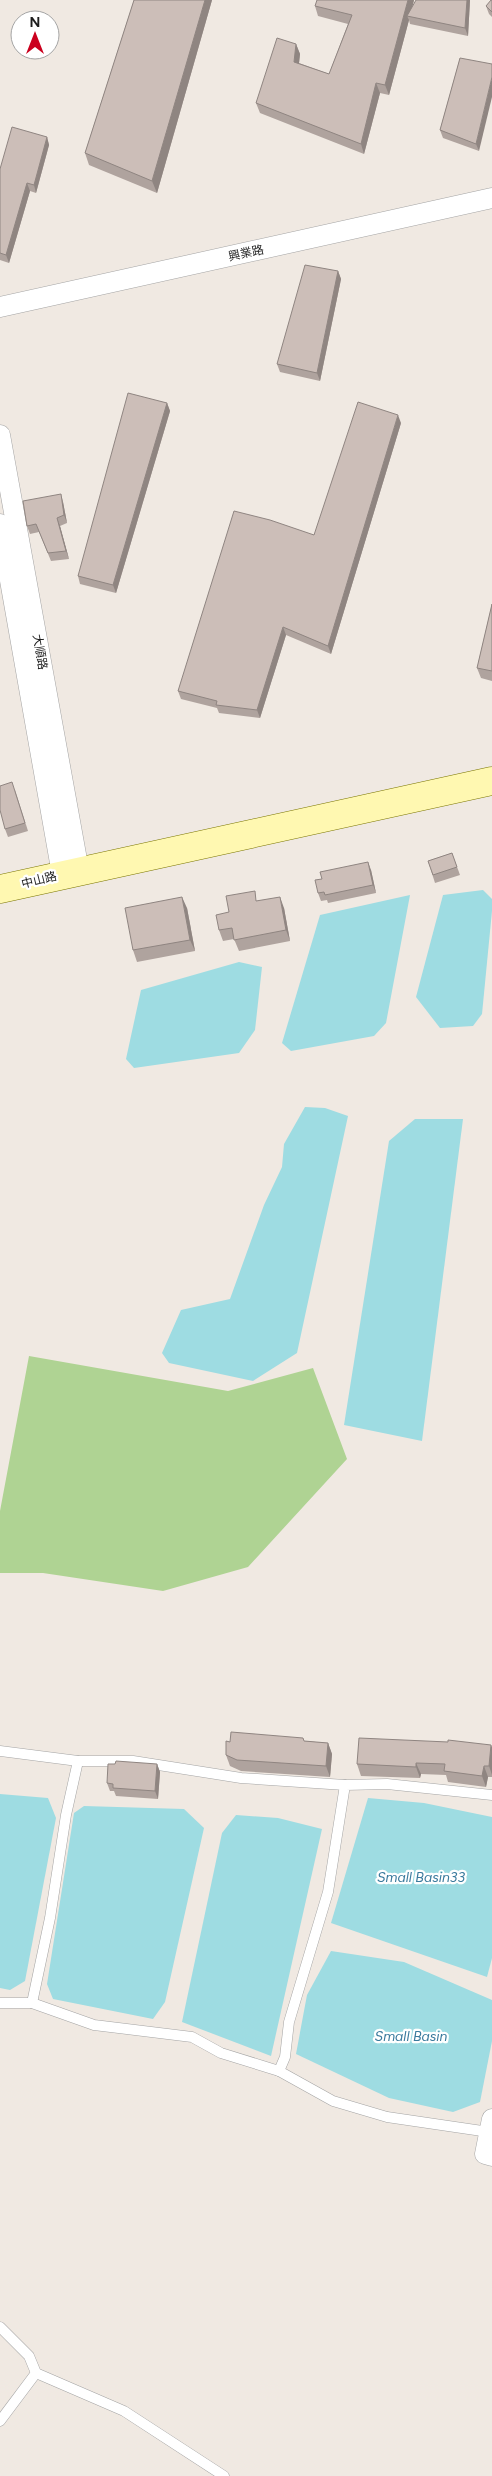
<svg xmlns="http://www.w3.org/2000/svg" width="492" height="2476" font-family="Figtree,'Noto Sans TC',sans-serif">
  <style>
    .forest { fill: #afd393 }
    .water { fill: #9edce2 }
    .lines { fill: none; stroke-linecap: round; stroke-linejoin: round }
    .lane-casing { stroke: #a4a4a4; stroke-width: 11 }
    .street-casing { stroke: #a4a4a4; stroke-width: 21 }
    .secondary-casing { stroke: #797400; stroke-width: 29 }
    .lane { stroke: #fff; stroke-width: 10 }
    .street { stroke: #fff; stroke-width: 20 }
    .secondary { stroke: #fff8b1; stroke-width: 28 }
    .wall { fill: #afa39e }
    .shaded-wall { fill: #8f8581 }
    .building { fill: #ccbeb8; stroke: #8f8581 }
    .labels { text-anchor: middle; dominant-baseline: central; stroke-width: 4.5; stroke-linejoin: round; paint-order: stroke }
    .street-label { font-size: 12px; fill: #1d1d1d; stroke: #fff }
    .water-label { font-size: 14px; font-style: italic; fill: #3a7a9d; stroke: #fff }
  </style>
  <rect width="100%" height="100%" fill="#f0e9e2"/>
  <path class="forest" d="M29,1356L228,1391L313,1368L347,1459L248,1567L163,1591L43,1573H0V1511Z"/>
  <g class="water">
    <path d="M483,890L492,899V911L482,1014L473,1026L440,1028L416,997L443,895Z"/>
    <path d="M410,895L386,1023L374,1036L291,1051L282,1043L320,915Z"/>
    <path d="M239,962L262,967L255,1030L239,1053L134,1068L126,1059L141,990Z"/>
    <path d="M305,1107L325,1108L348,1116L297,1353L253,1381L169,1363L162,1353L181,1310L230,1299L264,1205L282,1167L284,1144Z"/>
    <path d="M415,1119H463L422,1441L344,1425L389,1141Z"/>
    <path d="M0,1794L48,1798L56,1818L25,1981L10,1990L0,1988Z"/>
    <path d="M368,1798L424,1803L492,1817V1958L487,1977L331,1923Z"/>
    <path d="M84,1806L184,1809L204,1828L165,2002L153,2019L53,1999L47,1984L74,1813Z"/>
    <path d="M236,1815L278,1818L322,1829L271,2056L182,2022L222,1833Z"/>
    <path d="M331,1951L404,1962L492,2000V2041L480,2102L453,2112L389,2098L296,2054L307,1995Z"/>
  </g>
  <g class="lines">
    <g class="lane-casing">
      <g id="lane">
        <path d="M0,1751L78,1761H133L241,1778L345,1785"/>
        <path d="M0,2003H32L50,1918L66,1815L78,1761"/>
        <path d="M32,2003L94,2025L192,2037L221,2053L279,2071"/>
        <path d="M489,2132L387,2117L333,2101L279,2071L285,2057L289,2022L328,1892L345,1785L387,1784L492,1795"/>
        <path d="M0,2327L29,2356L36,2373L124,2411L224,2476"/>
        <path d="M0,2421L36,2373"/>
      </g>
    </g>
    <g class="street-casing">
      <g id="street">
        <path d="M0,307L492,198"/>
        <path d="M0,435L79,871"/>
        <path d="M0,524L62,874"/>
        <path d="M492,2119L485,2154L492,2156"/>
      </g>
    </g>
    <g class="secondary-casing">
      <path id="secondary" d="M0,889L492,781"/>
    </g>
    <use href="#lane" class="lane"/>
    <use href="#street" class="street"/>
    <use href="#secondary" class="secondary"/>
  </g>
  <g class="wall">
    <path d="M134,0H212L157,193L89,165L85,153Z"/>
    <path d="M414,0L412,7L470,0L468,36L410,24L409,20L389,95L380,93L364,154L260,113L256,103L296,44L300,54L299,63L329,74L348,24L318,16L315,6Z"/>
    <path d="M492,0V17L489,14L486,6Z"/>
    <path d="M460,58L479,151L443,138L440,130Z"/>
    <path d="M47,137L49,145L36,193L30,191L9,263L0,260V169Z"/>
    <path d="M338,271L341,279L320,381L280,372L277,364Z"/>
    <path d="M167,403L170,411L116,593L80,584L78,576Z"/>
    <path d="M401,423L331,654L286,635L260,718L219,713L217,708L181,699L178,691L314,535Z"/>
    <path d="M63,502L67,523L60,526L69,559L51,561L39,532L30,534L27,526Z"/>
    <path d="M492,604V681L481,678L477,668Z"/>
    <path d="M15,790L28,831L8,837L5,829Z"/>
    <path d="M452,853L460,875L435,883L428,861Z"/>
    <path d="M371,870L376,893L328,903L327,900L321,901L318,893Z"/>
    <path d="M258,901L284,908L290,941L239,951L234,939L223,941L219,930L229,912Z"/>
    <path d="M187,908L195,951L137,962L133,950Z"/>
    <path d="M304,1741L328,1743L332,1754L330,1777L241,1771L230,1766L226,1755L230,1742Z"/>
    <path d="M492,1747V1777H488L486,1787L448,1782L446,1775L421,1774L420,1778L361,1776L357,1764Z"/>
    <path d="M157,1764L160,1772L158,1799L116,1796L114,1791H110L107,1783Z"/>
  </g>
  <g class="shaded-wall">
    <path d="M205,0H212L157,193L152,181Z"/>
    <path d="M408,0H414L410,17L407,16L409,20L389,95L385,85Z"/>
    <path d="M467,0H470L468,36L465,28Z"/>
    <path d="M296,44L300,54L298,72L294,62Z"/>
    <path d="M492,77V97L479,151L476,144Z"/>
    <path d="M376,83L380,93L364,154L361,144Z"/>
    <path d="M47,137L49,145L36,193L34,185Z"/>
    <path d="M27,183L30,191L9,263L6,255Z"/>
    <path d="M338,271L341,279L320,381L317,373Z"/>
    <path d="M167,403L170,411L116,593L113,585Z"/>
    <path d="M398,415L401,423L331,654L328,646Z"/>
    <path d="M61,494L63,502L67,523L64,515Z"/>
    <path d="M57,518L60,526L69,559L66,551Z"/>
    <path d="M283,627L286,635L260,718L257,710Z"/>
    <path d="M368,862L371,870L376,893L373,885Z"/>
    <path d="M182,897L187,908L195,951L190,940Z"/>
    <path d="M280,897L284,908L290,941L286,930Z"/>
    <path d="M328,1743L332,1754L330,1777L326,1766Z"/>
    <path d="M491,1745L492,1747V1775L489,1766Z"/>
    <path d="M416,1763L421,1774L420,1778L416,1767Z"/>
    <path d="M157,1764L160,1772L158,1799L155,1791Z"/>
    <path d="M484,1766L488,1777L486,1787L482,1776Z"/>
  </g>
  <g class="building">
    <path d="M134,0H205L152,181L85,153Z"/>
    <path d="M317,0H408L385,85L376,83L361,144L256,103L277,38L296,44L294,62L329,74L352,15L315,6Z"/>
    <path d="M416,0H467L465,28L407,16Z"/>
    <path d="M491,0H492V12L486,6Z"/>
    <path d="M460,58L492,64V77L476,144L440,130Z"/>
    <path d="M12,127L47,137L34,185L27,183L6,255L0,253V169Z"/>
    <path d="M305,265L338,271L317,373L277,364Z"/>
    <path d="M128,393L167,403L113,585L78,576Z"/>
    <path d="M358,402L398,415L328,646L283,627L257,710L216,705L217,701L178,691L234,511L270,520L314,535Z"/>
    <path d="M61,494L64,515L57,518L66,551L48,553L36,524L27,526L23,501Z"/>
    <path d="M492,604V671L477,668Z"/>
    <path d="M12,782L25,823L5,829L0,810V786Z"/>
    <path d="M452,853L457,867L433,875L428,861Z"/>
    <path d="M368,862L373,885L325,895L324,892L318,893L315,880L322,879L320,872Z"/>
    <path d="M255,891L256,901L280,897L286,930L234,940L232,928L219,930L216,915L229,912L226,896Z"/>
    <path d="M182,897L190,940L133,950L125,908Z"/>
    <path d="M231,1732L303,1738L304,1741L328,1743L326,1766L237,1760L226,1755V1741L230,1742Z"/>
    <path d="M359,1738L448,1742V1740L491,1745L489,1766H484L482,1776L444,1771L445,1764L416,1763V1767L357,1764Z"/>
    <path d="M116,1761L157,1764L155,1791L113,1788V1784L107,1783L108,1764H115Z"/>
  </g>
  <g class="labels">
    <g class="street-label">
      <text transform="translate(246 253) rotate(-12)">興業路</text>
      <text transform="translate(40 652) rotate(80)">大順路</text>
      <text transform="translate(39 880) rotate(-14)">中山路</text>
    </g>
    <g class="water-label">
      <text x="421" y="1877">Small Basin33</text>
      <text x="411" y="2036">Small Basin</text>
    </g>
  </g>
  <g transform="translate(35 35)"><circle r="24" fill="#ffffff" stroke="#a5a5a5"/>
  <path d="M0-4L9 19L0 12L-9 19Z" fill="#cb001e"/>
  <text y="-8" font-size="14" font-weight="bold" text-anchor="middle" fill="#1d1d1d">N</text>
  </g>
</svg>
